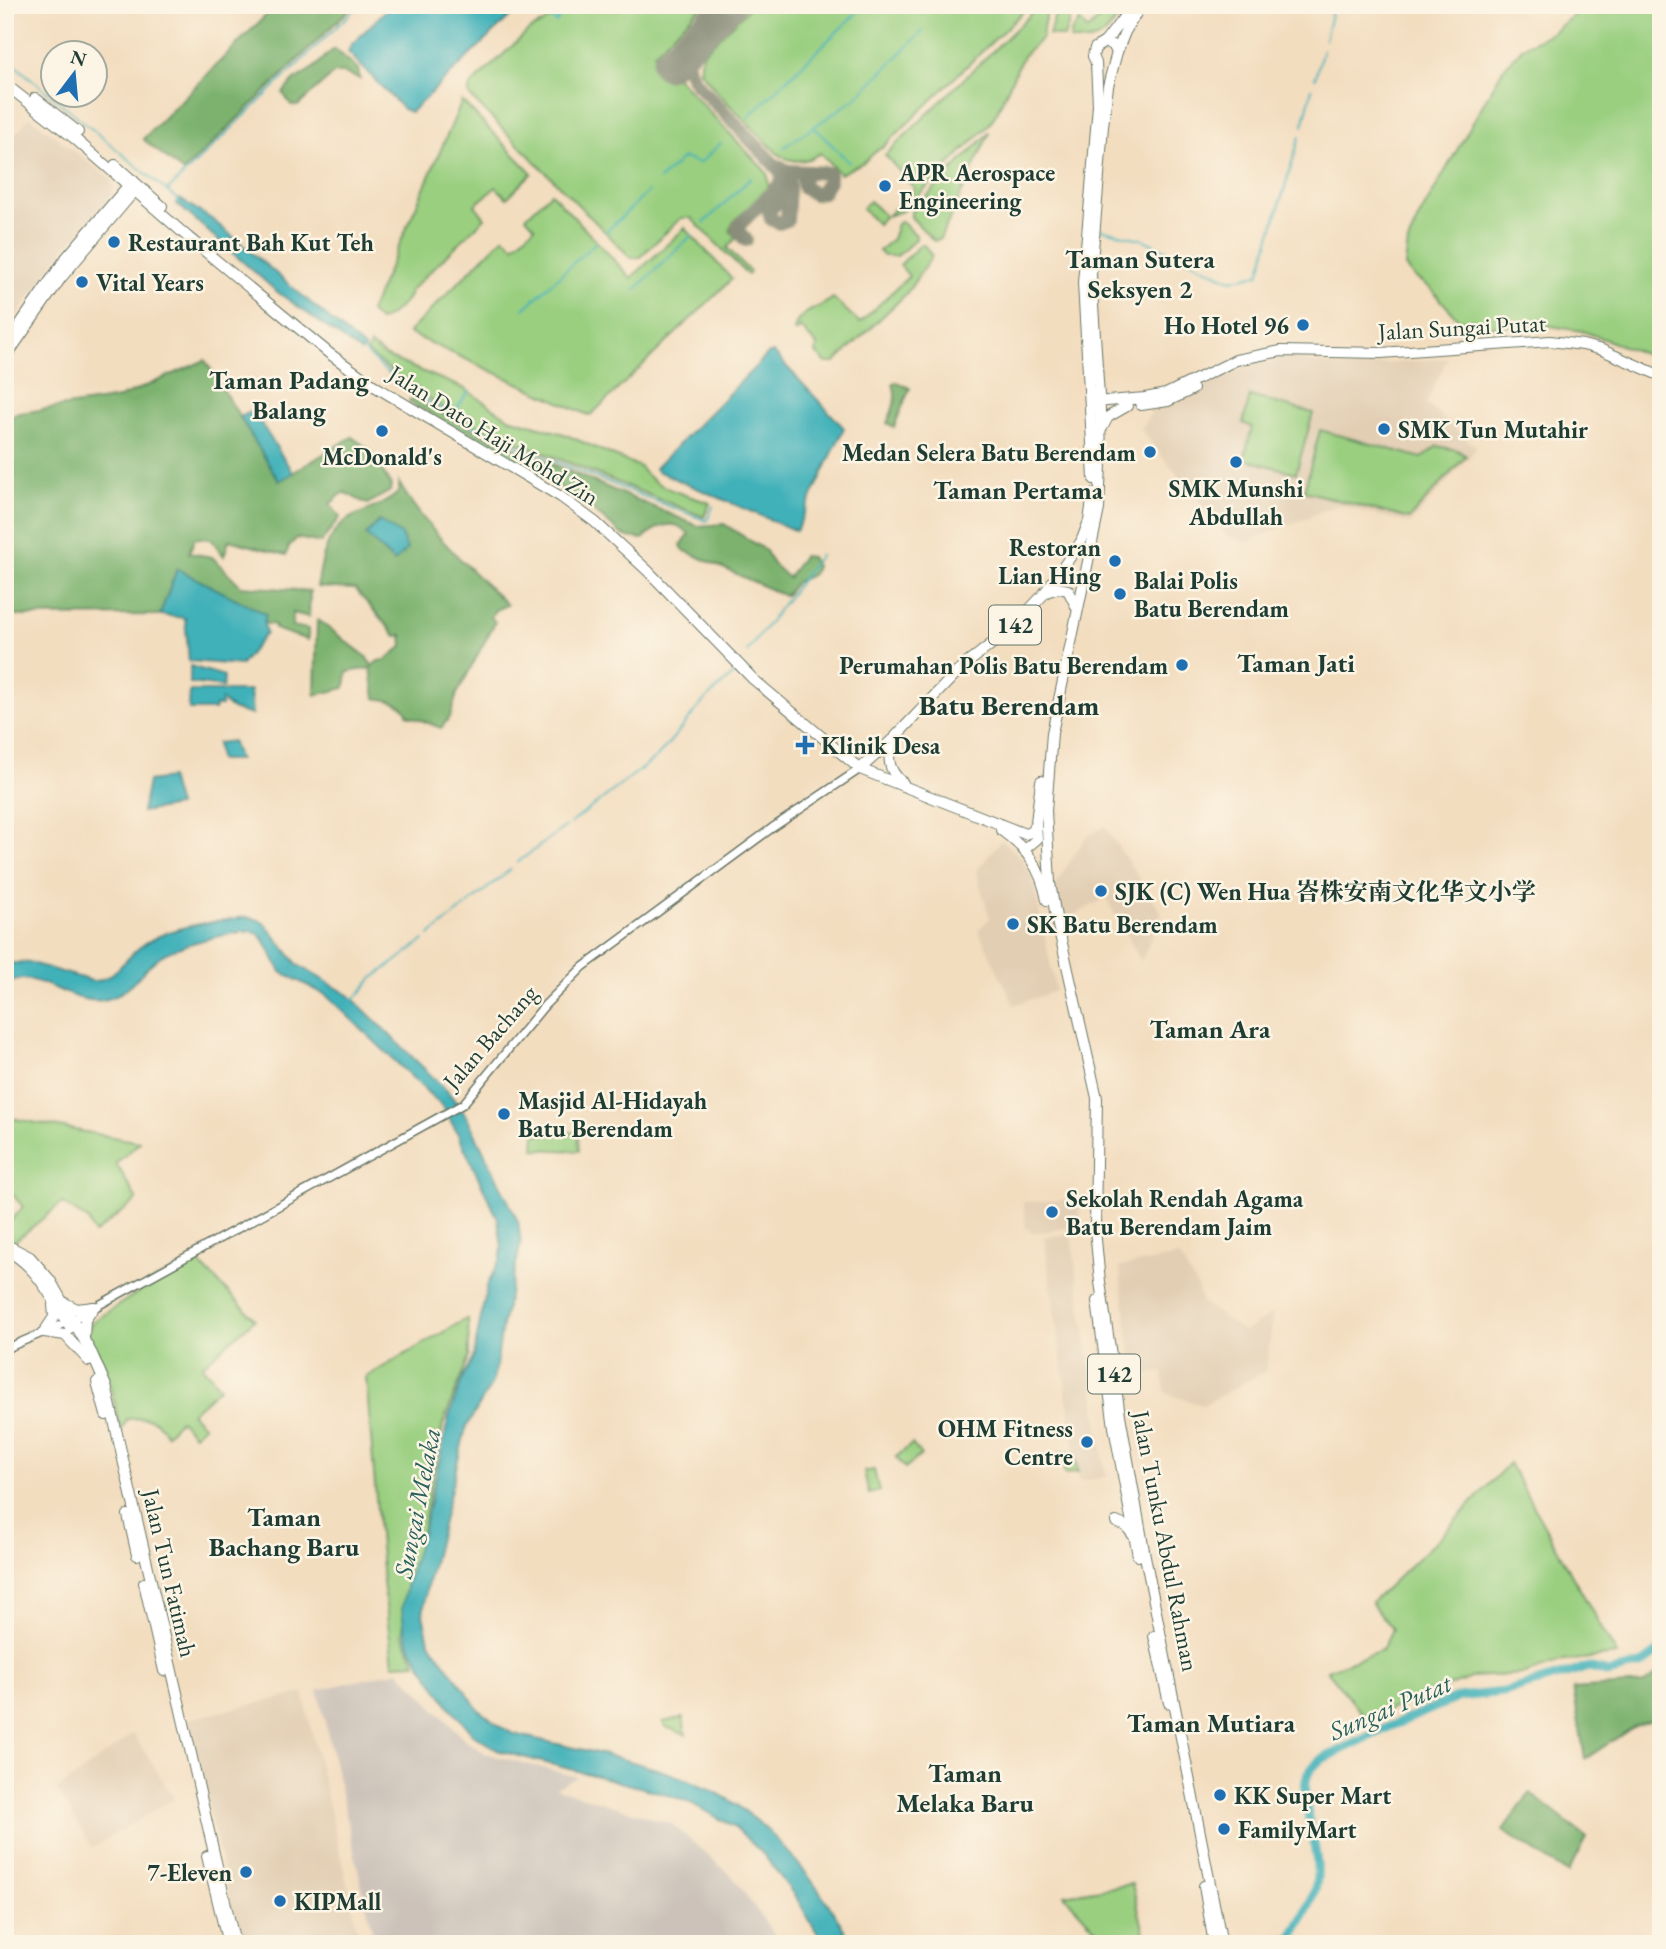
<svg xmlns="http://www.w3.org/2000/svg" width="1666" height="1949" font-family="'EB Garamond','Noto Serif SC',serif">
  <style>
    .built { fill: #e2ceb3 }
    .industrial { fill: #ccc2b9 }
    .green { fill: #9acf80; stroke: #5c865a; stroke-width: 2 }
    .forest { fill: #7bb26e; stroke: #4d7851; stroke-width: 2 }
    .water { fill: #40b1b9; stroke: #307776; stroke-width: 2 }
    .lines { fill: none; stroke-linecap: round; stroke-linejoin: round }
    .stream { stroke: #40b1b9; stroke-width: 2 }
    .river { stroke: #40b1b9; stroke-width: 9 }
    .taxiway { stroke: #898d7a; stroke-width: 14 }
    .runway { stroke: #898d7a; stroke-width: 33 }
    .minor-casing { stroke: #697565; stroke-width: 10 }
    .major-casing { stroke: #697565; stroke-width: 12 }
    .minor { stroke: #fff; stroke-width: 7 }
    .major { stroke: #fff; stroke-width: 10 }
    .poi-dot { fill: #1f6fb2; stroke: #fcf5e5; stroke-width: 2.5 }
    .labels { text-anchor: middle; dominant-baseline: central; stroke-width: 5; stroke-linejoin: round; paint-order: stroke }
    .shield { fill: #fcf5e5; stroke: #617469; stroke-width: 2 }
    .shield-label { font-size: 23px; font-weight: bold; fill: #1f3d34 }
    .poi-label { font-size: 24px; font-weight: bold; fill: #1f3d34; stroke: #fcf5e5; text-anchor: start }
    .street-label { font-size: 24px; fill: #1f3d34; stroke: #fcf5e5 }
    .neighbourhood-label { font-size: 26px; font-weight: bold; fill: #1f3d34; stroke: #fcf5e5 }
    .water-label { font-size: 26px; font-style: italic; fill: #29605c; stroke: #fcf5e5 }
    .quarter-label { font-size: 28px; font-weight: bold; fill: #1f3d34; stroke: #fcf5e5 }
  </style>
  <rect width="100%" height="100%" fill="#fcf5e5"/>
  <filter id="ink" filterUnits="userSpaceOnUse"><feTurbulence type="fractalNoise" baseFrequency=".0143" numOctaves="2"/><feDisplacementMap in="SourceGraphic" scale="14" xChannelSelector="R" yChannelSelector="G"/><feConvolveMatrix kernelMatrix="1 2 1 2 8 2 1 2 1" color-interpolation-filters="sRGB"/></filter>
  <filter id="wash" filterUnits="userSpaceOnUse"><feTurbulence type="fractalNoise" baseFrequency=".00686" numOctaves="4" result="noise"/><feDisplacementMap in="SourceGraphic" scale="28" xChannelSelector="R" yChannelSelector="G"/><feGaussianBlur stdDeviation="1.57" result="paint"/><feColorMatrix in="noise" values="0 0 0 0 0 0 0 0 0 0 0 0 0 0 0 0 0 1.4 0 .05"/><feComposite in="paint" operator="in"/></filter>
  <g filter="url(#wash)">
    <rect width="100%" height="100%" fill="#f3ddbf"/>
    <g class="built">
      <path d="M30,117L112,180L113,189L111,197L57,258L5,332V146Z"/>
      <path d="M1279,357L1347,367L1448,358L1426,403L1477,448L1410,524L1338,505L1247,542L1227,536L1141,430L1154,407L1171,405L1257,360Z"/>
      <path d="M1105,826L1162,914L1141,961L1106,898L1059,923L1055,885L1086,837Z"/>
      <path d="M1001,840L1020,856L1032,877L1056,991L1014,1005L978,930L990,918L976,872Z"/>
      <path d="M1079,1199L1080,1223L1076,1227L1032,1233L1026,1228L1023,1202Z"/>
      <path d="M1071,1234L1106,1477L1079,1481L1044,1237Z"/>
      <path d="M1179,1256L1197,1287L1202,1302L1244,1332L1273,1313L1266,1371L1203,1405L1165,1393L1163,1372L1142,1375L1133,1369L1119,1267Z"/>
      <path d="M303,1693L361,1944H240L188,1719Z"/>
      <path d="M133,1734L174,1798L92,1848L57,1790Z"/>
    </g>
    <path class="industrial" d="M399,1671L467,1742L487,1754L578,1777L555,1788L672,1824L733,1877L781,1944H375L318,1690Z"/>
    <g class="green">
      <path d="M564,5H703L654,53L767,173L769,188L732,225L730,230L736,238L727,248L750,272L748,275L691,218H681L640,257L631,258L469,95V89L473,83L528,31L545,22Z"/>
      <path d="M752,5H1030L882,148L881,147L864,162L840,174L820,153C806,163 791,163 777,153L718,93L700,71L702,54Z"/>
      <path d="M1036,5H1050L1044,22L1042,38L1023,56L996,114L988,126L902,211L887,216L915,189L885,155L1028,17Z"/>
      <path d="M1102,5H1127C1110,29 1102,47 1070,40L1072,30L1080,21L1088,30L1107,11Z"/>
      <path d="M1586,5H1661V360L1582,331L1545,325L1475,327L1458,319L1430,288L1414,277L1405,267L1408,242L1418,219L1503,69L1523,47L1553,32Z"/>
      <path d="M1057,7L1070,20L1064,37L1049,35Z"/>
      <path d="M462,101L532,173L507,198L496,187L475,205L485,218L411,290C409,302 389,318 379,321L370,312Z"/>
      <path d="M990,132L940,239L934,241L911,217V212Z"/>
      <path d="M551,193L631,278L685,228L732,279L591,415H588L408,333L504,237L514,246L535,227L526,217Z"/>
      <path d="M870,201L885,216L877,224L862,208Z"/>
      <path d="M901,221L916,235V239L897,256H884L879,251L892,239L897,224Z"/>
      <path d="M921,244L924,245L932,256L906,294L834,363H826L816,353L817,345L800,327L798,331H794C796,311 820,309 833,298L860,323L909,276L900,265Z"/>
      <path d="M370,345L387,357L463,388L509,418L564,434L640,467C653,488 687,495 710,503L704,517L462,420L412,387L370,355L367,352Z"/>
      <path d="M1250,396L1313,413L1296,473L1244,459L1252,427L1243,423Z"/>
      <path d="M1320,430L1422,458L1437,446L1457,450L1466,456L1409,519L1304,491Z"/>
      <path d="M5,1117L140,1142L116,1163L137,1200L94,1234L88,1220L62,1203L14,1242L5,1239V1227L23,1207L5,1185Z"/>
      <path d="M578,1132L579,1151L534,1149L535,1135Z"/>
      <path d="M197,1261L255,1319L202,1366L220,1387L191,1413L204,1426L194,1435L180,1420L166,1435C157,1416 146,1417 127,1419L121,1431L105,1365L88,1333L91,1323L137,1293L147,1283Z"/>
      <path d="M468,1318L469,1356L443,1424L402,1634L416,1663L393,1664L383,1582L366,1377Z"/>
      <path d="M912,1444L921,1455L905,1468L896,1457Z"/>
      <path d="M1074,1452L1078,1472L1065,1474L1060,1453Z"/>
      <path d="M1509,1463L1617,1655L1564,1661L1524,1674L1473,1677L1366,1719L1327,1670L1382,1650L1392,1629L1371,1603L1442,1535Z"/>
      <path d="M874,1470L879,1491L869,1494L864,1472Z"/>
      <path d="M683,1718L686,1734L665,1727L663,1722Z"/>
      <path d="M1132,1884L1146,1940L1138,1941L1098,1932L1064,1895Z"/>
    </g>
    <g class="forest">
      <path d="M276,5H354L183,172L143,139Z"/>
      <path d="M335,49L358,69L360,79L344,73H334L298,106L291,105L283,93C290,82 299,77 309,71C319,66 325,54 335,49Z"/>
      <path d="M205,360L279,481L352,437L370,450L391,485L390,491L367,504L344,492L330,504L340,517L321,543L297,538L289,546L286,555L229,540L224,556L211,539L195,538L189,553L212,557L241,586L310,591L309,617L293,613L292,626L308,629V640L275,629V625L264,623L177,569L160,615L5,616V428L14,414L119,398Z"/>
      <path d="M895,382L910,388L894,427L887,423C893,410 898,398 893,384Z"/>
      <path d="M410,399H416L484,435L698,526L724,524L766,551L772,563L788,578L803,556L811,557L816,566L813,574L796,582L785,596L683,550L681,545L689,535C676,516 655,527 643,539L628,537L621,534L603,518L557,486L412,404L409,402Z"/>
      <path d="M399,483C426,530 469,567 507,605L495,610L491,617L495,622L457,694L450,717L441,728L408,715C402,701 390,701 375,698L371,668L347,672L345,688L315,695L317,619L368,658L372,666L378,661L385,660L403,646L402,635L396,636L355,589L317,587C321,563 326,532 350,518C367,509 384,506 399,492Z"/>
      <path d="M1661,1671V1716L1635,1726L1585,1759L1573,1689L1643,1684Z"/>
      <path d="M1530,1793L1587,1838L1568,1873L1503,1831Z"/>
    </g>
    <g class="water">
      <path d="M391,5H522L411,112L403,109L348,52L351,45Z"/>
      <path d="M180,199L213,220L365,349L361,352L276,291L176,203Z"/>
      <path d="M769,353H774L844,428L796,531L657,471L655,468Z"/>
      <path d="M253,411L293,473L279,481L240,417Z"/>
      <path d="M379,521L401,535L407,549L394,562L366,535Z"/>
      <path d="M177,569L266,614L264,623L266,633L241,665L189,661L185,618L160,615Z"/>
      <path d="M190,666L224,676L223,687L190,683Z"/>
      <path d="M190,691H250L252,715L232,709L221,700V706H215L214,710H189Z"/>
      <path d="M232,741L239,760H219L217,743Z"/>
      <path d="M170,778L178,806L142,812L148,781Z"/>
      <path d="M246,917L259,920L265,924L298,965L349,995L448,1092L467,1117L518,1221L521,1243L502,1326L496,1368L491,1385L466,1428L426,1591L423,1615L429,1641L480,1711L498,1725L514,1734C577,1749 652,1762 709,1789C767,1816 823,1888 852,1944H824L797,1899L764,1855L735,1827L689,1802L662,1793L500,1751L473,1735L446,1702L412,1650L405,1634L402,1609L407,1582L427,1516L449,1416L463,1377L473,1358L487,1286L500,1259L502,1249L498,1219L457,1132L442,1106L326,995L281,972L264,940L259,934L250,931C227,933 176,945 158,958C140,972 127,996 103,1000C75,1005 44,977 20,979C15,979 10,983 5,985V964L28,962L92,981C113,981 124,960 140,947C169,925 211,923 246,917Z"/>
    </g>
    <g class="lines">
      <g class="stream">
        <path d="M552,19L556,23L568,5"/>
        <path d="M1325,40L1333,5"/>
        <path d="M5,57L167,191L359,5"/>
        <path d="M1315,78L1323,49"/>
        <path d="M748,117L865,5"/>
        <path d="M1303,126L1312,89"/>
        <path d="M815,128L849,162"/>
        <path d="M784,147L855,99L923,31"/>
        <path d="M659,180L683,158L700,163L721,143"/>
        <path d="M167,191L180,202"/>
        <path d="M704,223L751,178"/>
        <path d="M1100,229L1144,240L1231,280L1259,274L1300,136"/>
        <path d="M606,232L649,191"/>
        <path d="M635,290L692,235"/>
        <path d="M524,309L595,243"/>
        <path d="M364,351C419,407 491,435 562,464C610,483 658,502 707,521L713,506"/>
        <path d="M452,415L469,391"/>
        <path d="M747,652L820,555"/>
        <path d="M570,824L658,756L704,701L735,673"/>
        <path d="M518,862L566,826"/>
        <path d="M429,936L511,869"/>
        <path d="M354,1000L372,979L424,940"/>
      </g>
      <path class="river" d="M1287,1944C1299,1926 1311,1906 1316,1885C1323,1852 1298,1801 1307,1777C1309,1770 1315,1765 1320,1760L1391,1726L1459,1697L1504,1692L1590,1667L1608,1673L1641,1665L1661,1650"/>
      <g class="taxiway">
        <path d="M702,31C688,49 681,63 696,83L787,178L789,185L787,220L779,223L771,219L769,211L785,193"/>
        <path d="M776,166L789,171L829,173V181L823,188V192L815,194L804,188L803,178L797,172"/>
        <path d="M746,240L738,231V226L781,183L783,176L779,170"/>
      </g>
      <path class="runway" d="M668,64L729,5"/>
    </g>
  </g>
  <g filter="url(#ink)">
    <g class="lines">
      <g class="minor-casing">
        <path id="minor" d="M5,1349L72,1320L463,1104L545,1005L583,967L772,828L860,769"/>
      </g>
      <g class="major-casing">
        <g id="major">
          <path d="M1141,5L1125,32L1117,52L1108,86L1103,126L1091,275L1100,411L1101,464L1099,509L1052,733L1046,811L1050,883L1056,917L1097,1098L1095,1229L1100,1282L1120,1415L1145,1556L1222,1944"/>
          <path d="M1105,42L1133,5"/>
          <path d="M5,84L74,138L189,238L330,354L376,387L561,497L595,522L648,571L753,679L860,769L1025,834L1031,832L1036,822L1041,781"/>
          <path d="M35,98L78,132"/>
          <path d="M115,165L162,206"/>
          <path d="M5,346L66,258L133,180"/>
          <path d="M5,358L61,278L137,188"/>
          <path d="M1095,402L1145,398L1166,394L1236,360L1281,351L1381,353L1550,341L1583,345L1602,350L1661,376"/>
          <path d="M1141,405L1168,401L1193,389"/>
          <path d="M1102,428L1108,417L1127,406"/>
          <path d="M1094,479L1083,283L1098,105L1096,63L1093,56L1095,48L1105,42L1113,45L1117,52"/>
          <path d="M1046,592L1058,588L1068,590L1077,608"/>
          <path d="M860,769L891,741"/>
          <path d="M903,783C886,769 886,754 896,736L961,668L1012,628L1043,595L1081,542L1089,521L1093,494"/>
          <path d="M1001,830C1027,849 1041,868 1047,900"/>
          <path d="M1025,849L1037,839L1036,824"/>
          <path d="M5,1244L30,1257L50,1280L92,1354L106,1386L235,1944"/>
          <path d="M11,1253C38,1268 54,1302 70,1328"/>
          <path d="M1097,1301L1114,1427L1138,1556"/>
          <path d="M65,1303L77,1309L94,1307"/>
          <path d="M44,1332L65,1335L89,1361"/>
          <path d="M44,1332L54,1317L53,1305"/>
          <path d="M84,1339L85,1320L94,1307"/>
          <path d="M97,1382L106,1415"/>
          <path d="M128,1515L137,1555"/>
          <path d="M1116,1522L1126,1526L1133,1535"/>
          <path d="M144,1583L164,1671"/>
          <path d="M1154,1636L1169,1703"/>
          <path d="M207,1856L228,1944"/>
          <path d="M1204,1886L1214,1944"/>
        </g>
      </g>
      <use href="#minor" class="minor"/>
      <use href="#major" class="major"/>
    </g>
  </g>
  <g class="poi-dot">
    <circle cx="885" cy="186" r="7"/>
    <circle cx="114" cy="242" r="7"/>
    <circle cx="82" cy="282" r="7"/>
    <circle cx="1303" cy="325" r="7"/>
    <circle cx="1384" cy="429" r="7"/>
    <circle cx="382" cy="431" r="7"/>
    <circle cx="1150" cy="452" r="7"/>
    <circle cx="1236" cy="462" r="7"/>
    <circle cx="1115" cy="561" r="7"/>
    <circle cx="1120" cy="594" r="7"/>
    <circle cx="1182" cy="665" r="7"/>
    <path d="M801.5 734.5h7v7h7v7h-7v7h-7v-7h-7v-7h7z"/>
    <circle cx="1101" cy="891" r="7"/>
    <circle cx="1013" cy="924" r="7"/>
    <circle cx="504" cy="1114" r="7"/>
    <circle cx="1052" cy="1212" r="7"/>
    <circle cx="1087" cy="1442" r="7"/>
    <circle cx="1220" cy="1795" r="7"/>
    <circle cx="1224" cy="1829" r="7"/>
    <circle cx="246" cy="1872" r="7"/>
    <circle cx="280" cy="1901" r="7"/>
  </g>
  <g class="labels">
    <g class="shield">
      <rect x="989" y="605.5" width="52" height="39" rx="5"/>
      <rect x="1088" y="1354.5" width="52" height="39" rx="5"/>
    </g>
    <g class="shield-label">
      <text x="1015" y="625">142</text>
      <text x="1114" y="1374">142</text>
    </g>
    <g class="poi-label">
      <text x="899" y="172">APR Aerospace<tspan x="899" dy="28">Engineering</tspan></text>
      <text x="128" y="242">Restaurant Bah Kut Teh</text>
      <text x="96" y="282">Vital Years</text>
      <text x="1289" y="325" text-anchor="end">Ho Hotel 96</text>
      <text x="1398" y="429">SMK Tun Mutahir</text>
      <text x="1136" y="452" text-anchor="end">Medan Selera Batu Berendam</text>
      <text x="382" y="456" text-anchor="middle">McDonald's</text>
      <text x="1236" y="488" text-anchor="middle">SMK Munshi<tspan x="1236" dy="28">Abdullah</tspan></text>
      <text x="1101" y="547" text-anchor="end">Restoran<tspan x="1101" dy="28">Lian Hing</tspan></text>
      <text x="1134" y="580">Balai Polis<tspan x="1134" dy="28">Batu Berendam</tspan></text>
      <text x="1168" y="665" text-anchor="end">Perumahan Polis Batu Berendam</text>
      <text x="821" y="745">Klinik Desa</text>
      <text x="1115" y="891">SJK (C) Wen Hua 峇株安南文化华文小学</text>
      <text x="1027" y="924">SK Batu Berendam</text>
      <text x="518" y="1100">Masjid Al-Hidayah<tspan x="518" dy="28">Batu Berendam</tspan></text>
      <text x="1066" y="1198">Sekolah Rendah Agama<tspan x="1066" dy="28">Batu Berendam Jaim</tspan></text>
      <text x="1073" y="1428" text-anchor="end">OHM Fitness<tspan x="1073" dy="28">Centre</tspan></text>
      <text x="1234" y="1795">KK Super Mart</text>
      <text x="1238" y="1829">FamilyMart</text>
      <text x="232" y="1872" text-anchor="end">7-Eleven</text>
      <text x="294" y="1901">KIPMall</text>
    </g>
    <g class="street-label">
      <text transform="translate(1462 327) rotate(-3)">Jalan Sungai Putat</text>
      <text transform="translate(494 435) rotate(32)">Jalan Dato Haji Mohd Zin</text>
      <text transform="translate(490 1037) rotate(-49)">Jalan Bachang</text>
      <text transform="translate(1166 1541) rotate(79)">Jalan Tunku Abdul Rahman</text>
      <text transform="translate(170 1573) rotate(77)">Jalan Tun Fatimah</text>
    </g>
    <g class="neighbourhood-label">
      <text x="1140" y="259">Taman Sutera<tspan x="1140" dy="30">Seksyen 2</tspan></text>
      <text x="289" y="380">Taman Padang<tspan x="289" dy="30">Balang</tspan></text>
      <text x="1018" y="490">Taman Pertama</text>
      <text x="1296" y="663">Taman Jati</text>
      <text x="1210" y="1029">Taman Ara</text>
      <text x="284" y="1517">Taman<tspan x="284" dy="30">Bachang Baru</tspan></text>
      <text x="1211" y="1723">Taman Mutiara</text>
      <text x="965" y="1773">Taman<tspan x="965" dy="30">Melaka Baru</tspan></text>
    </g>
    <g class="water-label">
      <text transform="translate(417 1503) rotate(-79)">Sungai Melaka</text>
      <text transform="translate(1390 1707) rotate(-23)">Sungai Putat</text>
    </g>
    <g class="quarter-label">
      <text x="1009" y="705">Batu Berendam</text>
    </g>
  </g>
  <rect width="1666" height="1949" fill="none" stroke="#fcf5e5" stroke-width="28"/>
  <g transform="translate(74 74) rotate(16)"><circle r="33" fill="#fcf5e5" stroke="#a4ab9e" stroke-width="2"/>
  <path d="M0-5L12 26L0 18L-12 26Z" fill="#1f6fb2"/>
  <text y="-10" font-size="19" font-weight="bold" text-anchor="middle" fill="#1f3d34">N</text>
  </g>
</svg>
